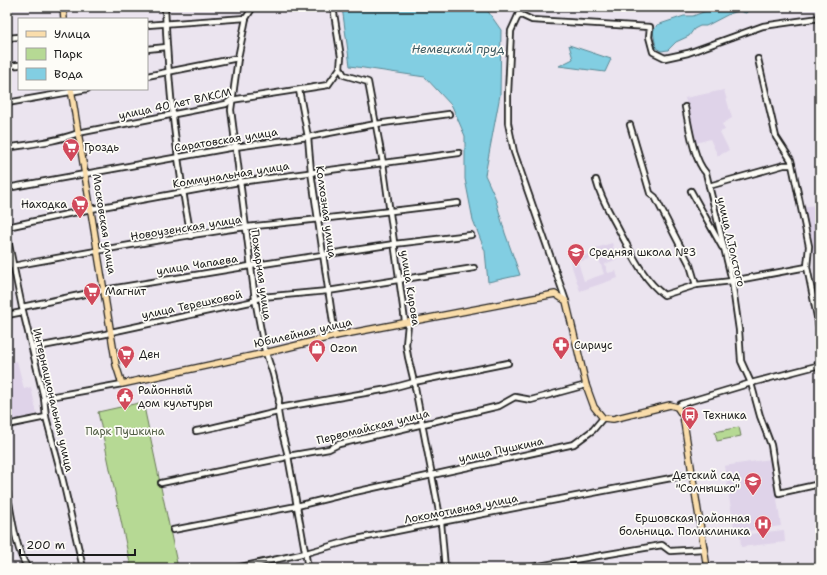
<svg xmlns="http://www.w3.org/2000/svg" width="827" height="575" font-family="'Shantell Sans',sans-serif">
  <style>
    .built { fill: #dfd3e9; fill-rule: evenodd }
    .green { fill: #b6d994; stroke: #697a58 }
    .water { fill: #82cee2; stroke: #598793 }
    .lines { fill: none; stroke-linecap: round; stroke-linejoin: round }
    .minor-casing { stroke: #1c1c1c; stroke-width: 8 }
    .major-casing { stroke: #1c1c1c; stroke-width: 8 }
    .minor { stroke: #fdfcf7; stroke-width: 4.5 }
    .major { stroke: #faddab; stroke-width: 5.5 }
    .labels { text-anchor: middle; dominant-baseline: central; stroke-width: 3.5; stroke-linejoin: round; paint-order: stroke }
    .street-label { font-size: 11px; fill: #1c1c1c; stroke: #fdfcf7 }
    .poi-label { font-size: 11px; fill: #1c1c1c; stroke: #fdfcf7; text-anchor: start }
    .park-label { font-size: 11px; fill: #525e46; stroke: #fdfcf7 }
    .water-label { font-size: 12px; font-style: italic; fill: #405a61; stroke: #fdfcf7 }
  </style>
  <rect width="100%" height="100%" fill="#ebe4ef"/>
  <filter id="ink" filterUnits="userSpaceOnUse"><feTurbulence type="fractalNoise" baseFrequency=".025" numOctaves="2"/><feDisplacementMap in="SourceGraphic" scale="8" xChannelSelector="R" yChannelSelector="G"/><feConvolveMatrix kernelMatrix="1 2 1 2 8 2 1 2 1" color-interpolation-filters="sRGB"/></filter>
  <g filter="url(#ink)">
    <g class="built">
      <path d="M724,90L732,118L722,124L725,130L720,132L729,150L718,156L710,139L696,143L685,98Z"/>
      <path d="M820,204V251L813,253L804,207Z"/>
      <path d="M612,243L617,259L605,264L608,273L616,271L618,278L580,291L567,252L574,250L577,258L594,253L593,249ZM598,256L604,274L584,281L578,262Z"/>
      <path d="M17,361L24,389L31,387L37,414L7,422V363Z"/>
      <path d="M771,459L781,526L735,533L724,466Z"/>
      <path d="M784,530L785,542L741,547L740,535Z"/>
    </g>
    <g class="green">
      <path d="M143,402L178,568H131L98,412Z"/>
      <path d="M739,427L741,436L717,441L715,432Z"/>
    </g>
    <g class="water">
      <path d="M342,7H481L487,10L501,30L500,95L485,175L495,197L505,233L520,275L488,282L485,251L473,220L465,179V136L452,106L425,77L350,66Z"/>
      <path d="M716,7H746L748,11L746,13L739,11L731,13L706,26H700L694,29L689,36L676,42L668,50L661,51L656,48L653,31L657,25L684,16H693Z"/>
      <path d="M569,45L611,59L605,72L559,66L573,59Z"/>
    </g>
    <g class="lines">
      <g class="minor-casing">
        <g id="minor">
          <path d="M165,7C168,84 176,160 191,236"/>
          <path d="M253,7L246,18L238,58L231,110L255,299L264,347L273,374L279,399L278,412L281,429L288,456L308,568"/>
          <path d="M333,7L341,57L340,68L344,75L368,82L383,163L405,321L408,324L406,345L408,357L414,382L441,522L445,568"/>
          <path d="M522,7L511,31L508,94V123L514,152L566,301"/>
          <path d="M519,14L532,20L650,27L649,37L653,52L665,58L688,53L763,26L820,18"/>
          <path d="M147,25L246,18"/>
          <path d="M7,38L19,37"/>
          <path d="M147,49L167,47"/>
          <path d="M758,59L776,137L791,160L809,246L807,267L820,332"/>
          <path d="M7,66L19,65"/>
          <path d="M147,76L238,58"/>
          <path d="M299,90L308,137L311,172L335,336"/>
          <path d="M7,103L87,89"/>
          <path d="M685,107C689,125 693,159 706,173L732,281L739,330L741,361L751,383L760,416L771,445L779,493L820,484"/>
          <path d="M630,125L650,193L655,197L690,265L696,285"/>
          <path d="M7,148C30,144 56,142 78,133L226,104L231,100L328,85L340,68"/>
          <path d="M596,180C601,200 612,216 621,234C633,256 644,280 664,295L696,285L732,281L807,267"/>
          <path d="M709,186L784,165H792"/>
          <path d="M7,188L235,147L308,137L376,124L449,114"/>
          <path d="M691,191L722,247"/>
          <path d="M7,227L91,209L239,182L459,153"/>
          <path d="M7,235L22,307L44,398L46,417L63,481L83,568"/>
          <path d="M13,266C90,252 169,237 247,227C317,219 388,212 458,203"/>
          <path d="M22,307L104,290L250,266L394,244L471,235"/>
          <path d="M7,315L23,312"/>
          <path d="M32,348L106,334L111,332L250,302L262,297L328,291L474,268"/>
          <path d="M44,398L122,384"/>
          <path d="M677,407L681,404L751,383L820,365"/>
          <path d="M279,408L388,389L414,382L508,363"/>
          <path d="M7,425L46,417"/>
          <path d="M196,431C224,426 251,418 278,412"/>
          <path d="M161,483L283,458L288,456L329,449L339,444L499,406L515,397L531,400L586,385"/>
          <path d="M7,491C11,512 16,553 28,568"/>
          <path d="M173,530L297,506L350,493L574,444L593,430L603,418"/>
          <path d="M236,568L306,553L352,540L441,522L692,474"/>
          <path d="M527,568L662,545L670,551L704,549"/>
        </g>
      </g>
      <g class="major-casing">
        <g id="major">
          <path d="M63,7L64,19"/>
          <path d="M71,89L116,365L122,384L265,353L335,336L555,294L566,301L586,385L594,407L603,418L613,419L670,405L677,407L683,416L707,568"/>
        </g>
      </g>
      <use href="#minor" class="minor"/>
      <use href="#major" class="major"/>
    </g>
  </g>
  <defs>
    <g id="supermarket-pin" transform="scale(0.9)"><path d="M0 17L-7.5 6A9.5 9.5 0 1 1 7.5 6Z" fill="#d1495b" stroke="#fdfcf7"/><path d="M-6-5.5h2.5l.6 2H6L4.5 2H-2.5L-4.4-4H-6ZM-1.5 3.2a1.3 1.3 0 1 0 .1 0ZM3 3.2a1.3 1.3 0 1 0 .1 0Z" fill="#fff"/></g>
    <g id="school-pin" transform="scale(0.9)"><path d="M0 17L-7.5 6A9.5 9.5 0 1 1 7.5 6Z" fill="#d1495b" stroke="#fdfcf7"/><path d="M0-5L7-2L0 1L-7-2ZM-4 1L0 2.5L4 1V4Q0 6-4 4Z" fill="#fff"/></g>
    <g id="pharmacy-pin" transform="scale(0.9)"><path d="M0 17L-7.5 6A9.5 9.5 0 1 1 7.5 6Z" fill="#d1495b" stroke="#fdfcf7"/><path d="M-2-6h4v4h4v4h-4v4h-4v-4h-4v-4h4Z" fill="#fff"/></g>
    <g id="shop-pin" transform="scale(0.9)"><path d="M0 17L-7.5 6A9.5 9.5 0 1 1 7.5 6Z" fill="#d1495b" stroke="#fdfcf7"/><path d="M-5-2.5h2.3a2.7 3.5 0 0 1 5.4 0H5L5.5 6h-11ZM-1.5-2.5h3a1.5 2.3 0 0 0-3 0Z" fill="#fff"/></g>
    <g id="civic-pin" transform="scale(0.9)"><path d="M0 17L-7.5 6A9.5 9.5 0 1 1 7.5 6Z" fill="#d1495b" stroke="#fdfcf7"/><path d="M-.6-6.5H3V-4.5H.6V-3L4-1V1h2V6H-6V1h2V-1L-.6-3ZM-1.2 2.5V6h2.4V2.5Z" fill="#fff"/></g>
    <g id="bus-pin" transform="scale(0.9)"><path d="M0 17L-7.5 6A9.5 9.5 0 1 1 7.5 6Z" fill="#d1495b" stroke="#fdfcf7"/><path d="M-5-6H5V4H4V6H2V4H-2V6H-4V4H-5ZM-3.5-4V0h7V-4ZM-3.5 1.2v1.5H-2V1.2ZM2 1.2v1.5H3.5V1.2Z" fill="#fff"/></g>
    <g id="hospital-pin" transform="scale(0.9)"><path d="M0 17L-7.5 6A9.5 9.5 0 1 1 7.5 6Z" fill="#d1495b" stroke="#fdfcf7"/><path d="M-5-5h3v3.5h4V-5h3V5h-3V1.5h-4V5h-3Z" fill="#fff"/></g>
  </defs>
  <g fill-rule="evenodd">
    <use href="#supermarket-pin" x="71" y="147"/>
    <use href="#supermarket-pin" x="80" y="204"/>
    <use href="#school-pin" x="576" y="252"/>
    <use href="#supermarket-pin" x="92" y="291"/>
    <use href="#pharmacy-pin" x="561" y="345"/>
    <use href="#shop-pin" x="317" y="348"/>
    <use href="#supermarket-pin" x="126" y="354"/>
    <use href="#civic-pin" x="125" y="396"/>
    <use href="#bus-pin" x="690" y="415"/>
    <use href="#school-pin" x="753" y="481"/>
    <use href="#hospital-pin" x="763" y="524"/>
  </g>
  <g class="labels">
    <g class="street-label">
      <text transform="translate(175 104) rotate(-12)">улица 40 лет ВЛКСМ</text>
      <text transform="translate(226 140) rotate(-9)">Саратовская улица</text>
      <text transform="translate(231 175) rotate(-9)">Коммунальная улица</text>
      <text transform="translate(326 212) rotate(82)">Колхозная улица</text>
      <text transform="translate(104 224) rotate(81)">Московская улица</text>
      <text transform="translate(186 228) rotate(-9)">Новоузенская улица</text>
      <text transform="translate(731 242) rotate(77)">улица Л.Толстого</text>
      <text transform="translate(197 265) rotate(-9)">улица Чапаева</text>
      <text transform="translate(261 275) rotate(82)">Пожарная улица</text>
      <text transform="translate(410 288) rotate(81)">улица Кирова</text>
      <text transform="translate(192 305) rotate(-12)">улица Терешковой</text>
      <text transform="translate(303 333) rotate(-13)">Юбилейная улица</text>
      <text transform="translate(53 400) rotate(77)">Интернациональная улица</text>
      <text transform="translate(373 427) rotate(-14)">Первомайская улица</text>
      <text transform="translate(501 450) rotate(-12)">улица Пушкина</text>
      <text transform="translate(461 509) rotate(-11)">Локомотивная улица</text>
    </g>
    <g class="poi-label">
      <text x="84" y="147">Гроздь</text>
      <text x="67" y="204" text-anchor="end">Находка</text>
      <text x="589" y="252">Средняя школа №3</text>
      <text x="105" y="291">Магнит</text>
      <text x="574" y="345">Сириус</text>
      <text x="330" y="348">Ozon</text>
      <text x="139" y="354">Ден</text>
      <text x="138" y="390">Районный<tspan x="138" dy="13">дом культуры</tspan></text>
      <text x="703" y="415">Техника</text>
      <text x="740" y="475" text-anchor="end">Детский сад<tspan x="740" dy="13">"Солнышко"</tspan></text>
      <text x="750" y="518" text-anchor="end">Ершовская районная<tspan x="750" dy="13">больница. Поликлиника</tspan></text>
    </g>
    <g class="park-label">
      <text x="125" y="431">Парк Пушкина</text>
    </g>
    <g class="water-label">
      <text x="458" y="49">Немецкий пруд</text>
    </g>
  </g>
  <rect width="827" height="575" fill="none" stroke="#fdfcf7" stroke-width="24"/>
  <rect x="12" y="12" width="803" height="551" fill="none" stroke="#1c1c1c" stroke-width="1.5" filter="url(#ink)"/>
  <rect x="18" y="18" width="130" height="72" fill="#fdfcf7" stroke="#a3a29f"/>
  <rect x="26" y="31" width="20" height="6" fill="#faddab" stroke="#a3a29f"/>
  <text x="54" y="38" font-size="12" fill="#1c1c1c">Улица</text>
  <rect x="26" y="48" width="20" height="12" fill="#b6d994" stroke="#a3a29f"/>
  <text x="54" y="58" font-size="12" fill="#1c1c1c">Парк</text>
  <rect x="26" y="68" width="20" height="12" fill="#82cee2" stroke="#a3a29f"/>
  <text x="54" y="78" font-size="12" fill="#1c1c1c">Вода</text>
  <path d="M20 549v6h115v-6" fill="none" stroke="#1c1c1c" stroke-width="2"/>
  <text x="26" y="549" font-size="12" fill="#1c1c1c" stroke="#fdfcf7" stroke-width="3" paint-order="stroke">200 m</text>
</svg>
